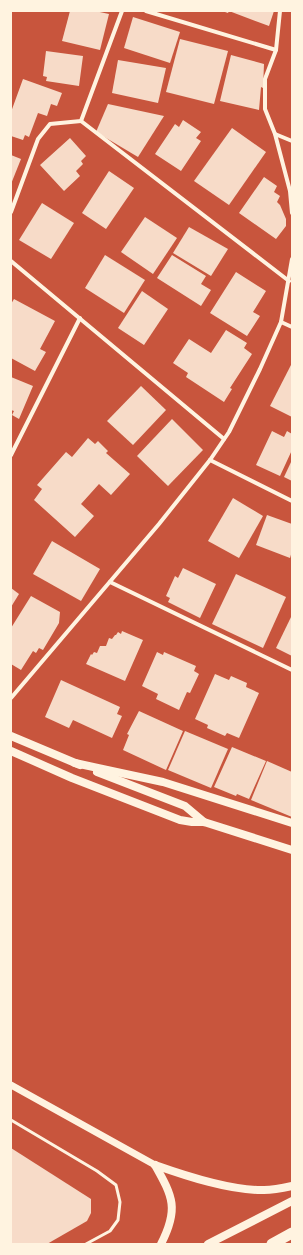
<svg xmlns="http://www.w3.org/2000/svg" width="303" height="1255" font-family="'Open Sans',sans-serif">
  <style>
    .building { fill: #f7dbc8 }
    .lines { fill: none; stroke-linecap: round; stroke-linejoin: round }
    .service { stroke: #fff3e0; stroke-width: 3 }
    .minor { stroke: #fff3e0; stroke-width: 4 }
    .tertiary { stroke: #fff3e0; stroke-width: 7 }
    .secondary { stroke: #fff3e0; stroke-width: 8 }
    .trunk { stroke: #fff3e0; stroke-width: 11 }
  </style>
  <rect width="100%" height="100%" fill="#c8553d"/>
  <g class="building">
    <path d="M70,11H95L109,14L100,50L62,41Z"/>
    <path d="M222,11H274L269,26L229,11L228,13Z"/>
    <path d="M133,17L180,32L170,63L124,48Z"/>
    <path d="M180,39L228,51L214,104L166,92Z"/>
    <path d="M46,51L83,56L79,86L46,81L47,77L43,76Z"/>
    <path d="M231,55L264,64L263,88L261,87L259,110L220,101Z"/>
    <path d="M118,60L166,68L158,103L112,93Z"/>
    <path d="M23,79L62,93L57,106L51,104L47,116L38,113L29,137L25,135L23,140L11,136V112Z"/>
    <path d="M108,104L164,116L138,157L96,132Z"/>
    <path d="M183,120L201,132L196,138L201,141L181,171L155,154L175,124L179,127Z"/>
    <path d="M232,128L266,152L229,205L194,181Z"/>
    <path d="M70,138L86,156L81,161L83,164L76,171L80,176L64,191L40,165Z"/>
    <path d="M11,155L21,159L11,184Z"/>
    <path d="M109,171L134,188L106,229L82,213Z"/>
    <path d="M264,177L277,186L274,192L280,196L277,202L280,205L286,219V226L276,239L239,213Z"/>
    <path d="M42,203L74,223L51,259L19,240Z"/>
    <path d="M145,217L177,238L153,274L121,252Z"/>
    <path d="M189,227L228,249L211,276L173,253Z"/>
    <path d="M105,255L145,280L124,313L85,288Z"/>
    <path d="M172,255L206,276L201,284L211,290L201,306L157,278Z"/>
    <path d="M236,272L266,291L253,312L260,316L247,336L210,313Z"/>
    <path d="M142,291L168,309L144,345L118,328Z"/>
    <path d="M14,299L55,321L40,349L46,352L35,371L11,358V304Z"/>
    <path d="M226,330L247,343L244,348L252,354L230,388L232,389L224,402L186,377L188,373L173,363L189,339L211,353Z"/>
    <path d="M292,363V417L270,406Z"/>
    <path d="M11,377L33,386L19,419L12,415L14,411L11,410Z"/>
    <path d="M141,386L166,410L133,445L107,421Z"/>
    <path d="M172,419L203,450L168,486L137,456Z"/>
    <path d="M272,431L284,437L287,431L292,434V450L280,476L256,465Z"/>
    <path d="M88,438L95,444L98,441L108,451L106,453L130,474L111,495L99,484L81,504L94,516L75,537L34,500L42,489L37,485L66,452L72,457Z"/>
    <path d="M292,460V481L284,477Z"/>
    <path d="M233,498L263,516L239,558L208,541Z"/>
    <path d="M267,515L292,524V551L290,558L256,545Z"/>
    <path d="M52,541L100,569L81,601L33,574Z"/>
    <path d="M183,568L216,584L200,618L168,602L170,598L166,596L175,576L178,578Z"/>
    <path d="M236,574L286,597L263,648L212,624Z"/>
    <path d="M11,588L19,594L11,607Z"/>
    <path d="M31,596L60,612L59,623L43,650L39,648L36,653L33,651L21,670L11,664V628Z"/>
    <path d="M292,615V656L276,648Z"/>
    <path d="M122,631L143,640L125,681L86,664L91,654L92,655L94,652L97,653L100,646H106L109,638L112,639L115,635H116L118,632L121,634Z"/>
    <path d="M157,652L163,655L164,652L196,666L194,671L199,674L190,693L187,692L179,710L156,699L158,694L142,686Z"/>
    <path d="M215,674L229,680L231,676L247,683L246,687L259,693L239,738L227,733L225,736L207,728L208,725L195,719Z"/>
    <path d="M61,680L120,707L117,714L122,716L112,738L73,720L69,728L45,717Z"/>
    <path d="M139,711L183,731L166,770L123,750L129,735L127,734Z"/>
    <path d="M185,731L228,749L211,788L168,770Z"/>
    <path d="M232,747L266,761L249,799L237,794L236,796L214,787Z"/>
    <path d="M267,761L292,772V817L251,800Z"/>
    <path d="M11,1148L91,1199V1213L87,1221L47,1244H11Z"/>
  </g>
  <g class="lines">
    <path class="service" d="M11,1120L97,1171L116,1185L120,1202L118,1220L110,1231L86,1244"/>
    <g class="minor">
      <path d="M146,11L276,50"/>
      <path d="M280,11L276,50L265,79V109L275,134L290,191L292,213"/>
      <path d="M81,121L289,281"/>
      <path d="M275,134L292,141"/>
      <path d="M11,212L38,139L50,124L81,121L122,11"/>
      <path d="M11,261L224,439"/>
      <path d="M281,322L292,327"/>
      <path d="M11,455L80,318"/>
      <path d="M210,460L292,501"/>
      <path d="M110,582L292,670"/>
      <path d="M11,698L159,524L210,460L229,432L260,369L281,322L292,259"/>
    </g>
    <path class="tertiary" d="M11,1085L155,1165"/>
    <g class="secondary">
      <path d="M11,736L80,765"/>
      <path d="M11,751L72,778L180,820L192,822H204L292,850"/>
      <path d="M75,763L163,782L292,823"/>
      <path d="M97,772L185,806L204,822"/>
      <path d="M155,1165C186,1176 231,1191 264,1190C273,1190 283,1188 292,1186"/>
      <path d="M155,1165C173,1197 179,1209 161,1244"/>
      <path d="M208,1244L292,1201"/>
    </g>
    <path class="trunk" d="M272,1244L292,1233"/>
  </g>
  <rect width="303" height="1255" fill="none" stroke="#fff3e0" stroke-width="24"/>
</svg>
